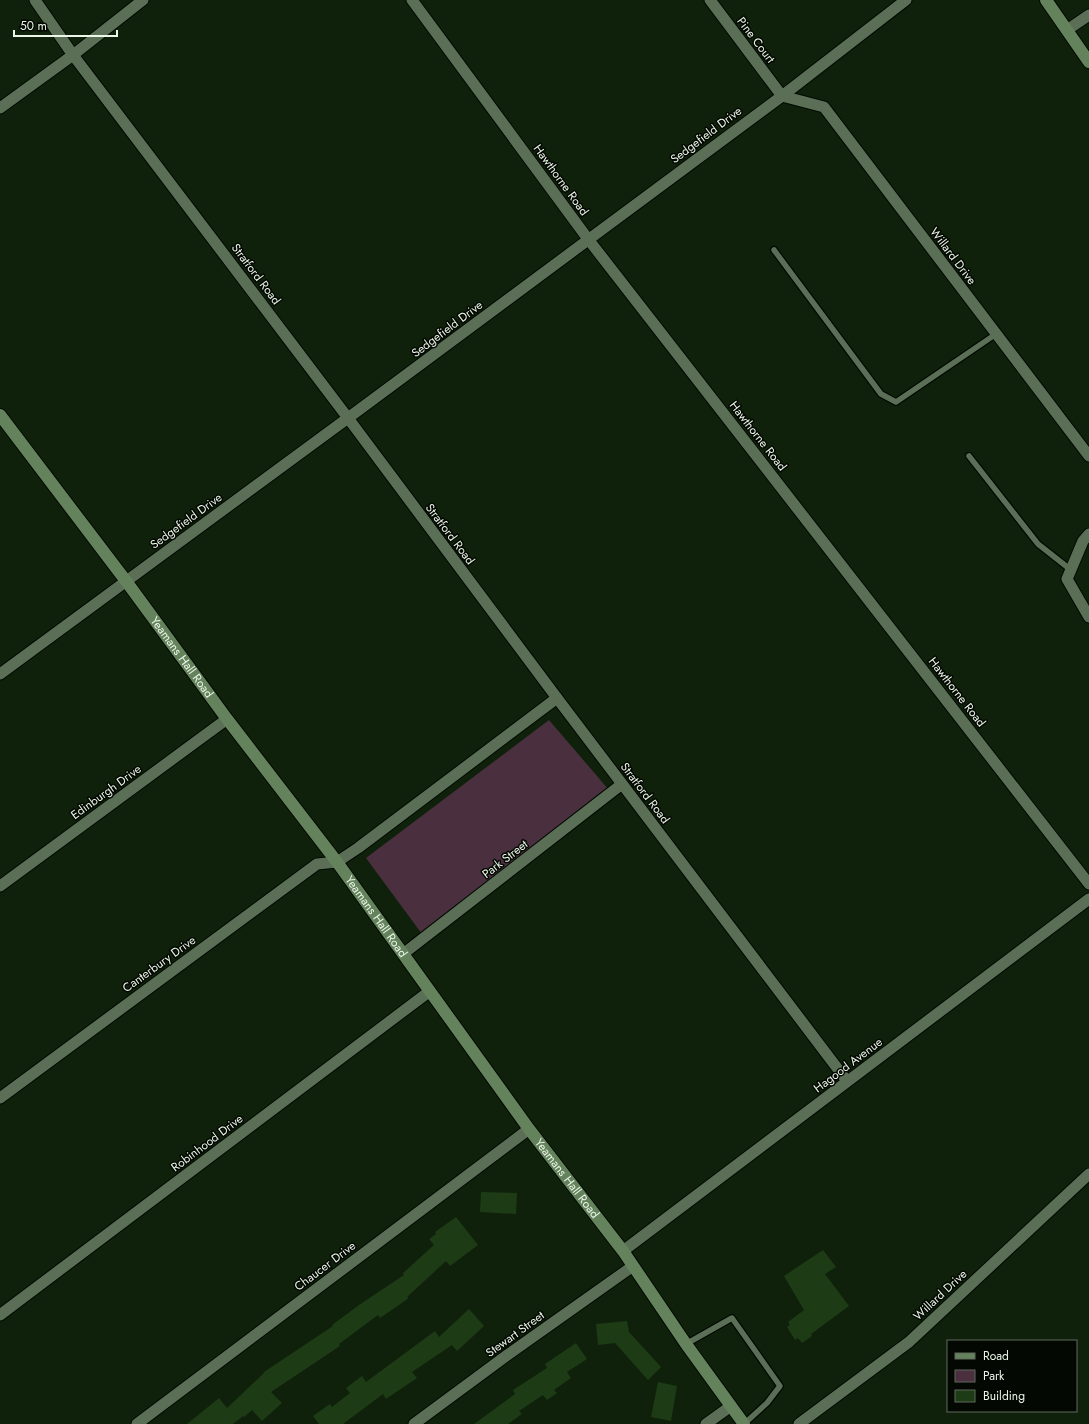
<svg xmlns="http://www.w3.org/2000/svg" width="1089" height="1424" font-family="Jost,sans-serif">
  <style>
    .green { fill: #4a2f3f }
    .building { fill: #1d3b15 }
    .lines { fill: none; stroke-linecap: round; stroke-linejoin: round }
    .lane-casing { stroke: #000a00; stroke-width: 8 }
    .street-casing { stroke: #000a00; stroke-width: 13 }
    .secondary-casing { stroke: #000a00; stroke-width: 14 }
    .lane { stroke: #5b6f56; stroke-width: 5.5 }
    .street { stroke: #5b6f56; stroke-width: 11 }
    .secondary { stroke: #64825c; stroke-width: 12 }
    .labels { text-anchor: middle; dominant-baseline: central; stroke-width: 3; stroke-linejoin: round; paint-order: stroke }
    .street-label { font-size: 12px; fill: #ebf7e8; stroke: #030802 }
  </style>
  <rect width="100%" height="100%" fill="#10210b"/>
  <path class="green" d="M549,720L609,790L422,934L366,858Z"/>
  <g class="building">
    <path d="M481,1192L517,1193L516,1214L480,1212Z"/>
    <path d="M456,1217L478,1245L450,1266L446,1261L407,1297L409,1298L380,1318L378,1315L339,1344L340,1346L271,1392L282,1403L262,1421L252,1410L244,1417L243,1416L233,1424H187L219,1398L227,1408L264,1373V1372L333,1326L332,1325L359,1305L404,1275L403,1273L434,1245L429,1239L436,1234L435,1232Z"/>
    <path d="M823,1250L836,1267L825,1274L849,1306L811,1334L812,1336L802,1343L798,1338L795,1340L787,1327L790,1325L788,1322L804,1310L784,1276Z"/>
    <path d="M469,1309L484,1326L457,1351L452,1345L412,1372L417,1378L386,1399L383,1394L343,1424H319L313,1416L330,1404L332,1407L350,1393L346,1388L362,1376L366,1382L435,1331L439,1337Z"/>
    <path d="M627,1321L629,1332L661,1367L648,1380L615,1343L598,1345L596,1324Z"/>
    <path d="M576,1343L587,1359L567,1372L571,1378L554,1390L557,1393L547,1400L543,1395L519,1411L522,1414L508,1424H474L515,1394L513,1390L547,1368L545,1364Z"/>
    <path d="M658,1382L677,1386L671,1421L651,1417Z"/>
  </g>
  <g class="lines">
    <g class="lane-casing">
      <g id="lane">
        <path d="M774,250L881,394L896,402L996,334"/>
        <path d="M969,456L1038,544L1071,570"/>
        <path d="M686,1344L732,1318L780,1386L767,1403L744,1424"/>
      </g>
    </g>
    <g class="street-casing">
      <g id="street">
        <path d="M35,0L73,55L348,418L557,698L847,1081"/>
        <path d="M412,0L588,239L1089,884"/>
        <path d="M710,0L782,96L824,107L1089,456"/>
        <path d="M1067,30L1089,15"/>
        <path d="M0,108L73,55L143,0"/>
        <path d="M1089,534L1083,541L1067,579L1089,617"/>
        <path d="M0,674L348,418L782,96L906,0"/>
        <path d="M0,886L227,719"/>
        <path d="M403,954L622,784"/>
        <path d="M0,1098L317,864L337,862L358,848L557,698"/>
        <path d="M623,1251L1089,899"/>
        <path d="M0,1315L430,991"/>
        <path d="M137,1424L529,1129"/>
        <path d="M414,1424L506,1356L633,1266"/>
        <path d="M706,1424L731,1406"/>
        <path d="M799,1424L909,1342L1089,1174"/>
      </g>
    </g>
    <g class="secondary-casing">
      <g id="secondary">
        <path d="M1046,0L1089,62"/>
        <path id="s1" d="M0,415L126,581L227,719L337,862L529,1129L623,1251L686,1344L744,1424"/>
      </g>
    </g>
    <use href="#lane" class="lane"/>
    <use href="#street" class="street"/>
    <use href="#secondary" class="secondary"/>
  </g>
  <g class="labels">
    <g class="street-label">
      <text transform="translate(756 40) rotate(53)">Pine Court</text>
      <text transform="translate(706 135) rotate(-37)">Sedgefield Drive</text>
      <text transform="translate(561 180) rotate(54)">Hawthorne Road</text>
      <text transform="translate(953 256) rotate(53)">Willard Drive</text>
      <text transform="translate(256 274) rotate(53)">Stratford Road</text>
      <text transform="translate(447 329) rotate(-37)">Sedgefield Drive</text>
      <text transform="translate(758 436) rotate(52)">Hawthorne Road</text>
      <text transform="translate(186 521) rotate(-36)">Sedgefield Drive</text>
      <text transform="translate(450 534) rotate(53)">Stratford Road</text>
      <text stroke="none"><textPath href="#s1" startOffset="303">Yeamans Hall Road</textPath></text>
      <text transform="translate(957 692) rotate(52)">Hawthorne Road</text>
      <text transform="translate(106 792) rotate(-36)">Edinburgh Drive</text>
      <text transform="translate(645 793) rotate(53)">Stratford Road</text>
      <text transform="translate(505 859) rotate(-38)">Park Street</text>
      <text stroke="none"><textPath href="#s1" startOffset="627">Yeamans Hall Road</textPath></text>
      <text transform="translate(159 964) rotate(-36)">Canterbury Drive</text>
      <text transform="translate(848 1065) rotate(-37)">Hagood Avenue</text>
      <text transform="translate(207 1143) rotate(-37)">Robinhood Drive</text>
      <text stroke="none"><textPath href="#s1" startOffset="951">Yeamans Hall Road</textPath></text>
      <text transform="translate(325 1266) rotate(-37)">Chaucer Drive</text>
      <text transform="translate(940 1295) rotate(-43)">Willard Drive</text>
      <text transform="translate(515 1334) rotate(-36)">Stewart Street</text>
    </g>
  </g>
  <rect x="947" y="1340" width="130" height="72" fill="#030802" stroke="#60685e"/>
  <rect x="955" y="1353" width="20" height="6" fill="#64825c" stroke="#60685e"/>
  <text x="983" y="1360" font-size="12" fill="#ebf7e8">Road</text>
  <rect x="955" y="1370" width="20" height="12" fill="#4a2f3f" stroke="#60685e"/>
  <text x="983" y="1380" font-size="12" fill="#ebf7e8">Park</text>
  <rect x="955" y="1390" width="20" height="12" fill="#1d3b15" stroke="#60685e"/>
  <text x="983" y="1400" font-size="12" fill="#ebf7e8">Building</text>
  <path d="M14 30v6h103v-6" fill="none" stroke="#ebf7e8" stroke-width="2"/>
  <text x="20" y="30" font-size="12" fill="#ebf7e8" stroke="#030802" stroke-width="3" paint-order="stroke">50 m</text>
</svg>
